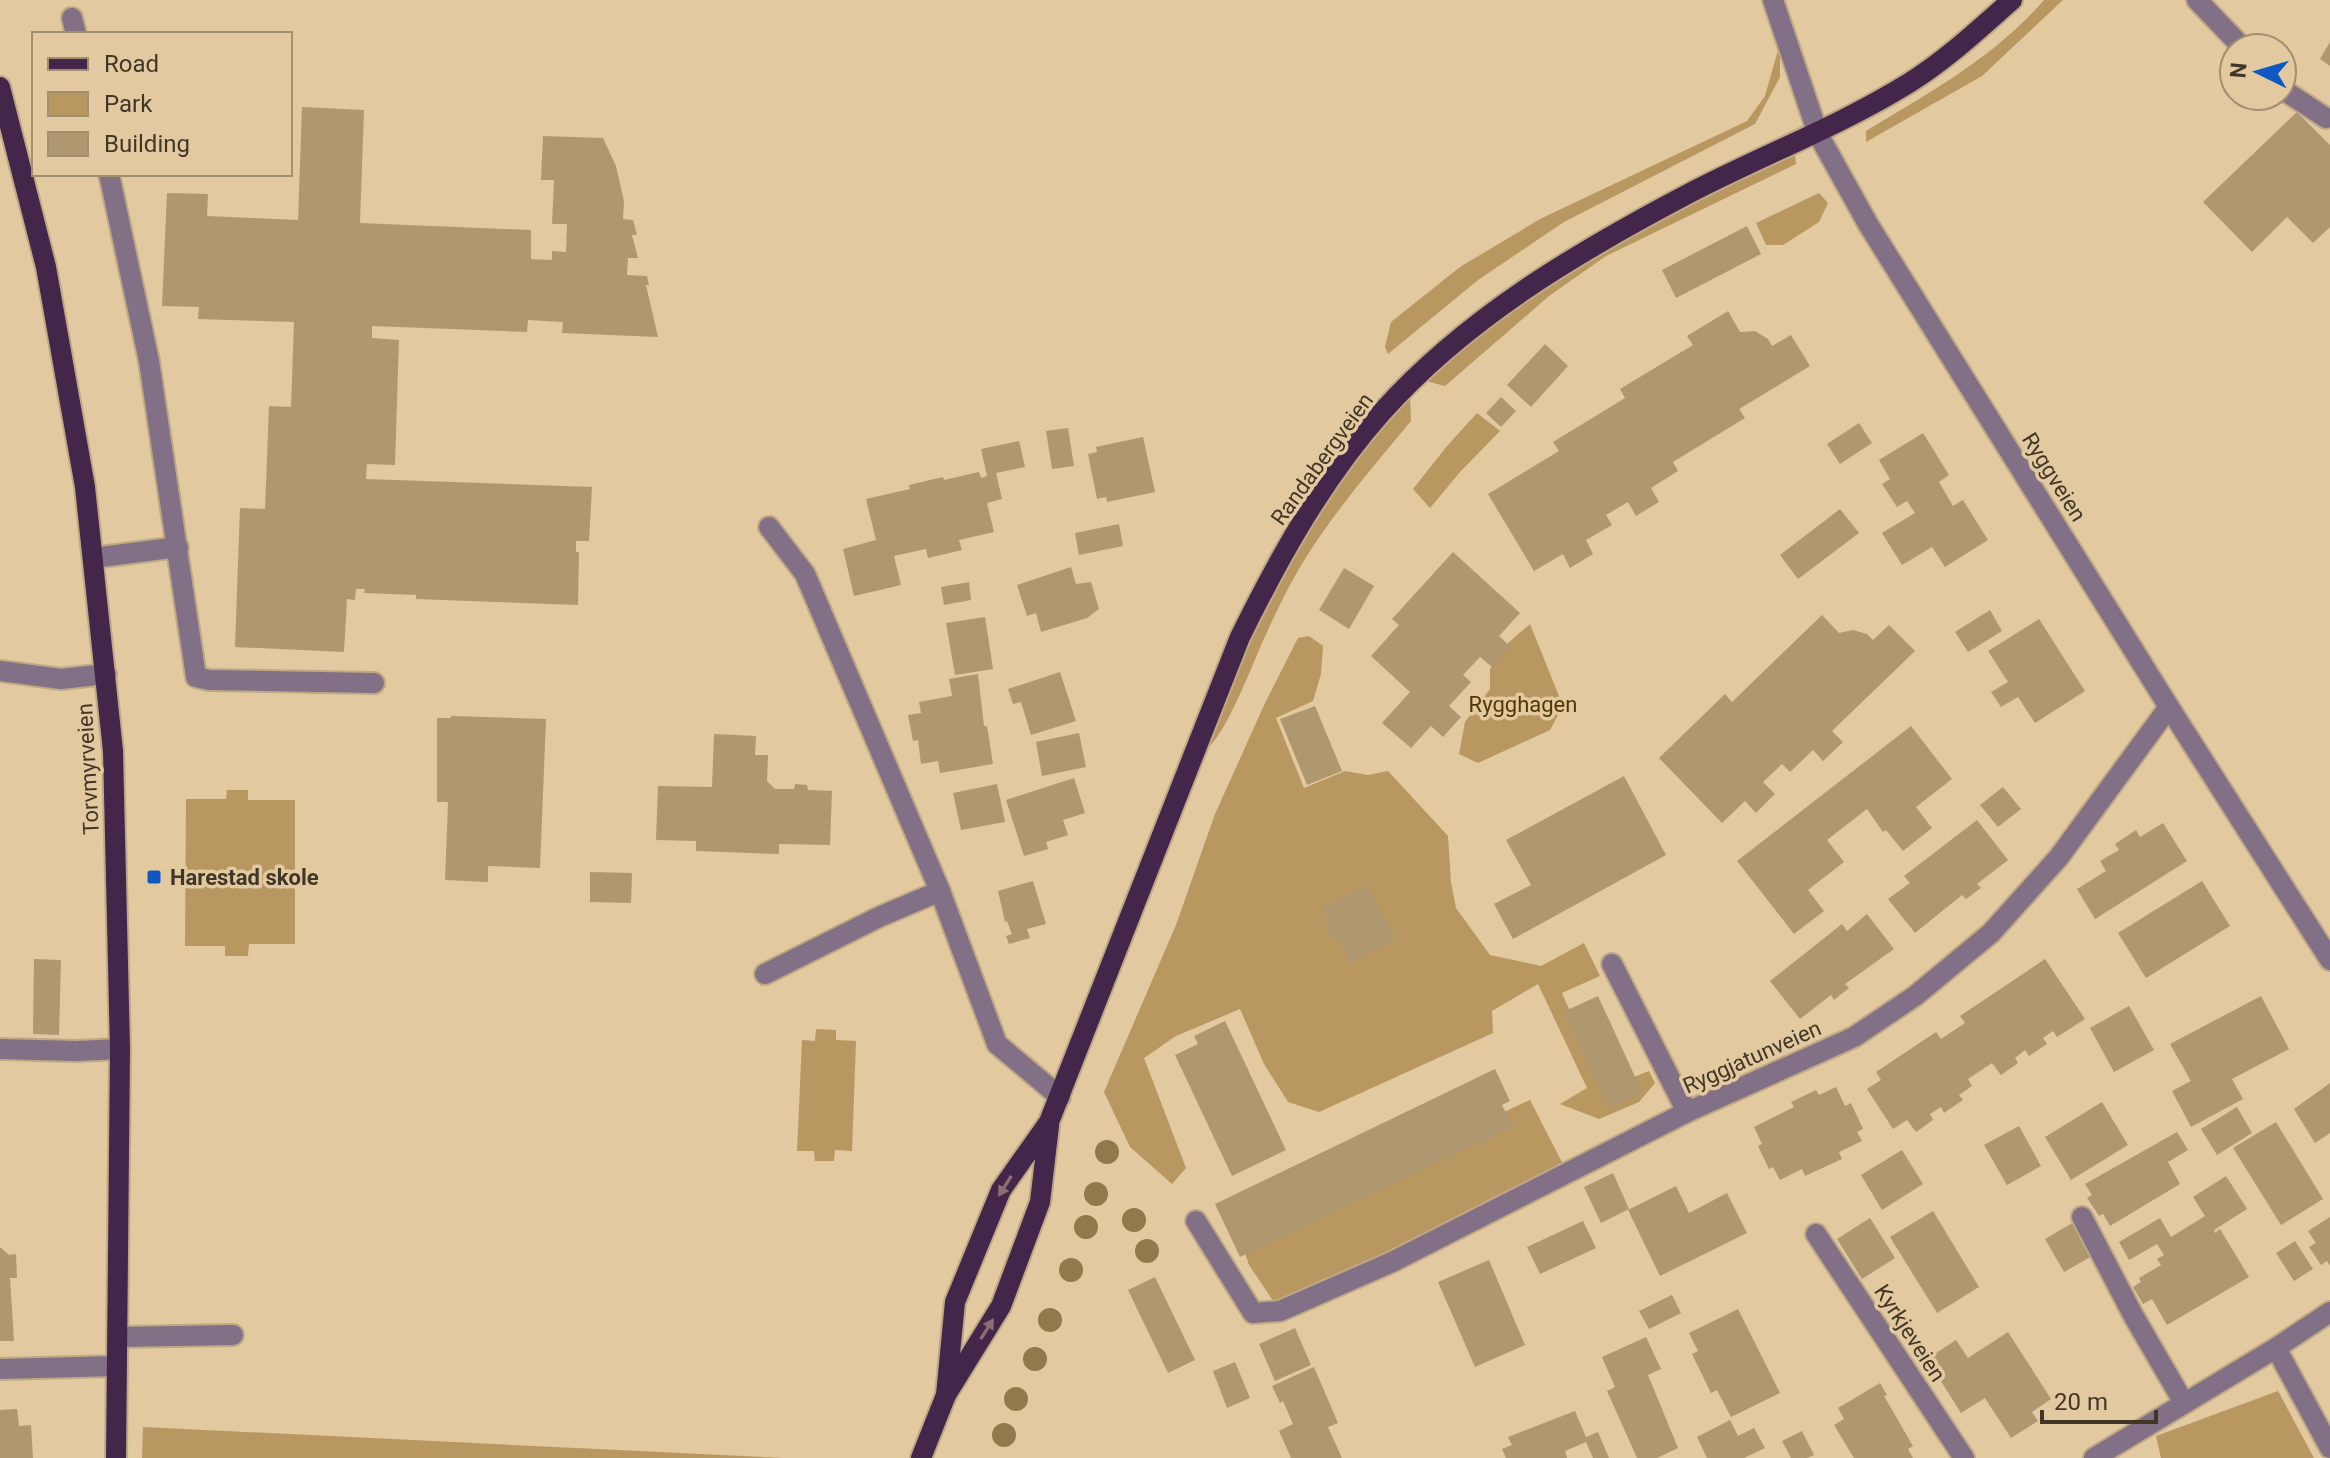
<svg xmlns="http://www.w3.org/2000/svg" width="2330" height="1458" font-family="Roboto,sans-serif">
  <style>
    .green { fill: #b89761 }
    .building { fill: #af9770 }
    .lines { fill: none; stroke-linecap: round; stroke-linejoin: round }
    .minor-casing { stroke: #bfa985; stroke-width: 24 }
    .major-casing { stroke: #bfa985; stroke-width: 24 }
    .minor { stroke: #827086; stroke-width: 20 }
    .major { stroke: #44264b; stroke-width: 20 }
    .tree { fill: #92794b }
    .oneway { fill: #8b6f71 }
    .poi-dot { fill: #0f57c2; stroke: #e2c9a0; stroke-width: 3 }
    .labels { text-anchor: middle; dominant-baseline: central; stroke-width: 7; stroke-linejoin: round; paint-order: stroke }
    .street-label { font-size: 22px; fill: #423727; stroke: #e2c9a0 }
    .park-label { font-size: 22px; fill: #503806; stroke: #e2c9a0 }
    .poi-label { font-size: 22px; font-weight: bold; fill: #423727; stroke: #e2c9a0; text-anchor: start }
  </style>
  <rect width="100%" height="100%" fill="#e2c9a0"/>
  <g class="green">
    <path d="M2044,0H2063L1982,76L1866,142V131C1929,93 1995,57 2044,0Z"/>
    <path d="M1780,43V77L1755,124L1564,222L1478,280L1388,354L1385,347L1391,322L1460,267L1540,219L1747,121L1765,96Z"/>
    <path d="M1783,155H1795L1796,164L1606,256L1549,296L1445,386L1426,381L1467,339L1566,266Z"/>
    <path d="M1819,193L1828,203L1819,222L1783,245H1766L1756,223Z"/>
    <path d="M1410,396L1411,421C1376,463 1340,505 1310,551C1291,580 1276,612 1262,643C1252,666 1224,739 1205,750L1272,578L1368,436Z"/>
    <path d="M1477,413L1500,431L1460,472L1430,508L1413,489L1447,446Z"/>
    <path d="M1530,624L1563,706L1550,730L1478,763L1459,754L1465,722L1490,689V669L1508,643Z"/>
    <path d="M1309,636L1323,646L1321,674L1313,701L1276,718L1304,788L1345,771L1368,775L1388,771L1448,836L1451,882L1456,908L1490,955L1541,966L1584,943L1600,976L1562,993L1604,1089L1649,1071L1655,1083L1639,1102L1599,1119L1560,1104L1587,1088L1538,984L1492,1011L1493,1033L1319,1112L1288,1102L1264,1064L1240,1009L1176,1036L1144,1058L1186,1168L1172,1184L1130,1147L1104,1092L1176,925L1215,814L1265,703L1298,638Z"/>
    <path d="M227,790H248V800H295V944H249L248,956H225V946H185L186,799H226Z"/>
    <path d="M816,1029L836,1030V1040L856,1041L852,1151L835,1150L834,1161H815L814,1151H797L802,1040L815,1041Z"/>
    <path d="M1530,1100L1568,1174L1280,1311L1249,1265L1239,1235Z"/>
    <path d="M2278,1391L2314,1458H2161L2156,1436Z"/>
    <path d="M143,1427L784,1458H142Z"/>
  </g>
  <g class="building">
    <path d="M2330,42V66L2320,59Z"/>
    <path d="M302,107L364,110L360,223L531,230V259L552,260V251L566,252L567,224H552L554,180H541L543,136L603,138L616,166L624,201L623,219L633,220L637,235H632L638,258H628L627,275L647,276L649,285H646L658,337L562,333L563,322L528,320L527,332L372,326V338L399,340L395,465L367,464L366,479L592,487L589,541H576V552H579L578,605L416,599V595L364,593L365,589H356L355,600L347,599L344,652L235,647L240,508L265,509L269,406L291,407L294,322L198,319L199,307L162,306L167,193L208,194L207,216L298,220Z"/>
    <path d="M2297,112L2330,145V227L2313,243L2287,217L2252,252L2203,202Z"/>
    <path d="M1747,226L1761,254L1676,298L1662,270Z"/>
    <path d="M1728,311L1740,332L1755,331L1768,339L1772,346L1791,335L1810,366L1739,409L1745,418L1673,462L1678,471L1651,488L1659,502L1636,516L1628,502L1606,515L1612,525L1586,540L1593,554L1570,568L1563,554L1534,571L1488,494L1559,451L1553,442L1625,398L1620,389L1693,345L1687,336Z"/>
    <path d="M1545,344L1568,366L1531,407L1507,385Z"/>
    <path d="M1501,397L1516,411L1501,427L1486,413Z"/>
    <path d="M1859,423L1872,443L1840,464L1827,444Z"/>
    <path d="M1068,428L1074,466L1052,469L1046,431Z"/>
    <path d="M1923,433L1949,475L1939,482L1953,506L1963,500L1988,540L1945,567L1932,547L1902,565L1882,533L1915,513L1907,501L1897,507L1882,484L1890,479L1879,460Z"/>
    <path d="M1143,437L1155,492L1107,502L1106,497L1097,499L1088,454L1097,452L1096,447Z"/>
    <path d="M1019,441L1025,467L996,473L1002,499L987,503L994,532L959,540L962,550L928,558L926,549L894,556L901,585L854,596L843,549L876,540L866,499L910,489L909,485L943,477L944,480L979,472L981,478L987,476L981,449Z"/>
    <path d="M1840,509L1859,533L1798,579L1780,555Z"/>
    <path d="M1119,524L1123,546L1079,555L1075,533Z"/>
    <path d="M1453,552L1520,613L1499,636L1511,647L1492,667L1480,657L1463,675L1471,682L1449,706L1461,717L1443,737L1431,726L1411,748L1382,723L1410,692L1371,656L1399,625L1392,619Z"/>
    <path d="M1071,567L1076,584L1091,582L1099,609L1087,618L1041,632L1036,613L1027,616L1017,585Z"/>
    <path d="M1344,568L1374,586L1349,629L1319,610Z"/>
    <path d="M969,582L971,600L944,605L941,587Z"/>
    <path d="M1990,610L2002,631L1968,652L1955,632Z"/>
    <path d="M1822,615L1839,633L1853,630L1867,634L1873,640L1889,625L1915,651L1832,731L1843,742L1823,761L1813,750L1790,772L1782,764L1763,782L1775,794L1756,813L1745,801L1722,823L1659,758L1725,694L1732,702Z"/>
    <path d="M985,617L993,669L955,675L946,623Z"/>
    <path d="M2039,619L2085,691L2035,723L2018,697L2001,707L1991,692L2008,682L1988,651Z"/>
    <path d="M1060,672L1076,721L1031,735L1021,702L1013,704L1008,689Z"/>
    <path d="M978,674L984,726H987L993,764L940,773L938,761L921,764L918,740L913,741L908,715L921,713L919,702L952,696L949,679Z"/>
    <path d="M1315,706L1342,771L1307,785L1280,719Z"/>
    <path d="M451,716L546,719L540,868L488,866V882L445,880L448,802H437V718H451Z"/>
    <path d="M1911,726L1952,779L1916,807L1932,828L1903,851L1886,830L1883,832L1867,809L1827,840L1844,862L1808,890L1824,911L1794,934L1737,861Z"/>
    <path d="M1079,733L1086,767L1042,776L1036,742Z"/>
    <path d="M714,734L756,736L755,755H768L767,781L775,789H794L795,784L807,785L808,790L832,791L830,845L779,844V854L696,851V841L656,840L658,786L712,787Z"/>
    <path d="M1624,776L1666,855L1513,939L1494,904L1531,885L1506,840Z"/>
    <path d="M1074,778L1085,813L1063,820L1068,835L1046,842L1048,849L1024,856L1006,800Z"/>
    <path d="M997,784L1005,822L961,830L953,793Z"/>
    <path d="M2003,787L2021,809L1998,827L1980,805Z"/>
    <path d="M1977,820L2008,860L1977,884L1981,888L1966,899L1962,895L1915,933L1888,899L1910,883L1904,876Z"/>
    <path d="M2163,823L2187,861L2095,919L2077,889L2106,871L2100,861L2119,850L2115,844L2136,830L2140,837Z"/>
    <path d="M590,872L632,873L631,903L590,902Z"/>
    <path d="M1033,881L1046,924L1027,929L1030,938L1009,944L1006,936L1012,934L1007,921L1005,922L998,891Z"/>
    <path d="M2202,881L2230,926L2146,978L2118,933Z"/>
    <path d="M1367,885L1395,939L1350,963L1337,937L1331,940L1324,925L1329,922L1322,909Z"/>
    <path d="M1867,914L1894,949L1845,984L1849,988L1834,1000L1831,995L1800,1019L1770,981L1842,924L1847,931Z"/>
    <path d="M34,959L61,960L59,1035L33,1034Z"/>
    <path d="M2045,959L2085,1019L2057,1037L2053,1031L2043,1038L2047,1044L2029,1056L2025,1050L2015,1058L2018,1063L2001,1075L1992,1063L1968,1079L1972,1086L1959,1095L1963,1100L1944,1113L1941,1107L1930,1114L1933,1120L1916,1132L1907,1120L1893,1129L1867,1089L1881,1080L1876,1072L1936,1032L1941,1039L1965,1023L1960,1016Z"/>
    <path d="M1598,996L1643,1094L1609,1109L1563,1012Z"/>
    <path d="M2261,996L2289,1049L2232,1079L2243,1099L2191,1127L2172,1091L2191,1081L2170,1044Z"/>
    <path d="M2129,1006L2154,1050L2114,1072L2090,1028Z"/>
    <path d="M1225,1021L1286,1150L1232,1176L1175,1055L1198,1044L1194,1036Z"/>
    <path d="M1495,1069L1510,1101L1502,1105L1513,1127L1240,1257L1215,1204Z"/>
    <path d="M2330,1083V1133L2315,1143L2294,1109Z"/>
    <path d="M1836,1087L1845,1106L1851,1103L1863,1129L1857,1132L1862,1141L1839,1152L1842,1159L1805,1176L1802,1169L1780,1180L1773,1167L1769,1169L1758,1146L1762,1144L1754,1127L1794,1107L1791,1102L1816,1090L1819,1095Z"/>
    <path d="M2102,1102L2128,1145L2071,1180L2045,1137Z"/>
    <path d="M2237,1107L2252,1133L2217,1155L2201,1129Z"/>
    <path d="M2276,1122L2323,1199L2281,1225L2233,1148Z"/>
    <path d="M2019,1126L2041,1166L2007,1185L1984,1145Z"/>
    <path d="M2177,1132L2188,1150L2168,1162L2180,1184L2110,1226L2103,1214L2099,1216L2087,1198L2092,1195L2085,1184Z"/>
    <path d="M1902,1150L1923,1184L1882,1210L1861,1175Z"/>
    <path d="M1613,1173L1629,1209L1601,1223L1584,1187Z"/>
    <path d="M2226,1176L2247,1209L2214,1230L2215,1233L2220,1229L2249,1277L2167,1325L2152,1299L2143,1304L2133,1287L2141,1282L2139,1278L2161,1265L2157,1259L2164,1255L2157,1244L2129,1260L2119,1242L2160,1218L2171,1237L2205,1216L2193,1197Z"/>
    <path d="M1676,1186L1689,1213L1727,1193L1747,1233L1660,1276L1628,1210Z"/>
    <path d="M1933,1211L1979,1287L1937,1313L1890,1237Z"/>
    <path d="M2330,1217V1266L2327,1261L2321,1265L2309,1247L2316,1243L2308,1231Z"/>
    <path d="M1870,1218L1895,1258L1862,1279L1837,1239Z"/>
    <path d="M1583,1221L1596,1248L1540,1274L1527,1247Z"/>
    <path d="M2074,1222L2092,1256L2064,1272L2045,1239Z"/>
    <path d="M2295,1241L2313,1269L2294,1281L2276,1253Z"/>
    <path d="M0,1247L9,1255L16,1254L17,1278H10L14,1341H0Z"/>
    <path d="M1489,1260L1525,1345L1475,1367L1438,1282Z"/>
    <path d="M1155,1277L1195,1360L1168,1373L1128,1290Z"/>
    <path d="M1672,1295L1681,1313L1649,1329L1639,1311Z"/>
    <path d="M1738,1309L1780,1393L1731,1417L1717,1390L1711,1393L1692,1354L1698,1351L1689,1333Z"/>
    <path d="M1295,1328L1311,1365L1275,1381L1259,1344Z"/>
    <path d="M2008,1332L2051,1399L2032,1412L2038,1421L2011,1438L1985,1398L1961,1413L1927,1359L1956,1340L1968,1358Z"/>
    <path d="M1646,1337L1661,1369L1648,1375L1678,1448L1657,1458H1637L1607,1391L1615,1387L1602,1357Z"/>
    <path d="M1235,1362L1250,1398L1227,1408L1213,1371Z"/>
    <path d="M1314,1367L1338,1423L1328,1427L1342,1458H1291L1279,1431L1293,1424L1283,1401L1280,1403L1272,1386Z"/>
    <path d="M1880,1383L1887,1395L1884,1396L1913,1446L1908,1449L1913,1458H1854L1834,1425L1844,1419L1838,1408Z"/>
    <path d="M17,1409L19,1426L31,1425L33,1458H0V1410Z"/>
    <path d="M1575,1411L1586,1437L1598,1432L1609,1458H1593L1586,1442L1565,1451L1567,1458H1506L1502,1449L1512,1445L1508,1437Z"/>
    <path d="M1730,1420L1738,1436L1754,1428L1765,1448L1744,1458H1707L1697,1437Z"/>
    <path d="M1802,1431L1814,1455L1807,1458H1791L1782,1441Z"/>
  </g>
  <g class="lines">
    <g class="minor-casing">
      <g id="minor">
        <path d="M1773,0L1818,134L1868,224L2169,707L2330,960"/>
        <path d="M2197,0L2243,48"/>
        <path d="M72,18L76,34"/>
        <path d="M2282,89L2326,118"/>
        <path d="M109,174L149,361L196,677L209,680L374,683"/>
        <path d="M769,527L805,574L940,891L997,1044L1060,1097"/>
        <path d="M93,558L178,547"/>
        <path d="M0,671L61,679L106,674"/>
        <path d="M1612,964L1687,1112"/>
        <path d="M765,974L879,917L940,891"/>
        <path d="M0,1049L77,1051L120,1049"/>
        <path d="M2082,1217L2133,1315L2184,1403"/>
        <path d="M1196,1221L1253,1313L1280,1311L1392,1262L1687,1112L1854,1037L1915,996L1991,933L2059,857L2169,707"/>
        <path d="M1816,1234L1964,1458"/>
        <path d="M118,1337L233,1335"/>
        <path d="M2276,1348L2330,1448"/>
        <path d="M0,1369L117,1366"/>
        <path d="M2094,1458L2276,1348L2330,1312"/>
      </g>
    </g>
    <g class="major-casing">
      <g id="major">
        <path d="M0,87L46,267L85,487L113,751L120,1049L116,1458"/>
        <path d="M946,1395L955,1302L1001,1190L1049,1122L1240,637C1279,558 1323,478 1382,412C1466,318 1576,253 1686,195C1760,156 1838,127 1909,83C1946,60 1979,29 2012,0"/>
        <path d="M921,1458L946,1395L1001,1306L1040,1202L1049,1126"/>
      </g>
    </g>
    <use href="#minor" class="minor"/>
    <use href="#major" class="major"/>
  </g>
  <g class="tree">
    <circle cx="1107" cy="1152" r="12"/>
    <circle cx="1096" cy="1194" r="12"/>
    <circle cx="1134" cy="1220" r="12"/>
    <circle cx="1086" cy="1227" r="12"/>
    <circle cx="1147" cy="1251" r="12"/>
    <circle cx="1071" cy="1270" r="12"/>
    <circle cx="1050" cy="1320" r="12"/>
    <circle cx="1035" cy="1359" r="12"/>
    <circle cx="1016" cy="1399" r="12"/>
    <circle cx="1004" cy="1435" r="12"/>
  </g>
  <defs><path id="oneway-solid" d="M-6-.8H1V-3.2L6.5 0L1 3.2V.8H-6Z" transform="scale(2)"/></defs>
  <g class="oneway">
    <use href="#oneway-solid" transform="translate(1005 1186) rotate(122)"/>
    <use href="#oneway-solid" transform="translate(987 1329) rotate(-58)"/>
  </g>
  <rect class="poi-dot" x="146" y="869" width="16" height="16" rx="4"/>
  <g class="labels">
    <g class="street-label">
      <text transform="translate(1322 459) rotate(-54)">Randabergveien</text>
      <text transform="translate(2054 477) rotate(58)">Ryggveien</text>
      <text transform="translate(88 769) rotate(-93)">Torvmyrveien</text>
      <text transform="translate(1752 1057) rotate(-24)">Ryggjatunveien</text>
      <text transform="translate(1910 1333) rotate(57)">Kyrkjeveien</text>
    </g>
    <g class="park-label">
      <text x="1523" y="704">Rygghagen</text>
    </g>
    <g class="poi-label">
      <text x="170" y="877">Harestad skole</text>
    </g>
  </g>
  <rect x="32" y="32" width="260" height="144" fill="#e2c9a0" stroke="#a28f70" stroke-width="2"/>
  <rect x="48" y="58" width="40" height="12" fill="#44264b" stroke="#a28f70" stroke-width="2"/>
  <text x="104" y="72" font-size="24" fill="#423727">Road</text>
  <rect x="48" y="92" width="40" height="24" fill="#b89761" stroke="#a28f70" stroke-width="2"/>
  <text x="104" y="112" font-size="24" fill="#423727">Park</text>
  <rect x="48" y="132" width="40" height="24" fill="#af9770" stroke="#a28f70" stroke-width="2"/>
  <text x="104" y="152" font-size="24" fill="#423727">Building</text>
  <g transform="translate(2258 72) rotate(275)"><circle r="38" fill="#e2c9a0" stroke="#a28f70" stroke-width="2"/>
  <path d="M0-6L14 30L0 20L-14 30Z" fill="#0f57c2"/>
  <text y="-12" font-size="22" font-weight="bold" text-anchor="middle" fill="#423727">N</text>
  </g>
  <path d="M2042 1410v12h114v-12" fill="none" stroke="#423727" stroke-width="4"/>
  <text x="2054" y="1410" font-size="24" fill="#423727" stroke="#e2c9a0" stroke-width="6" paint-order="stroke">20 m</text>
</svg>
